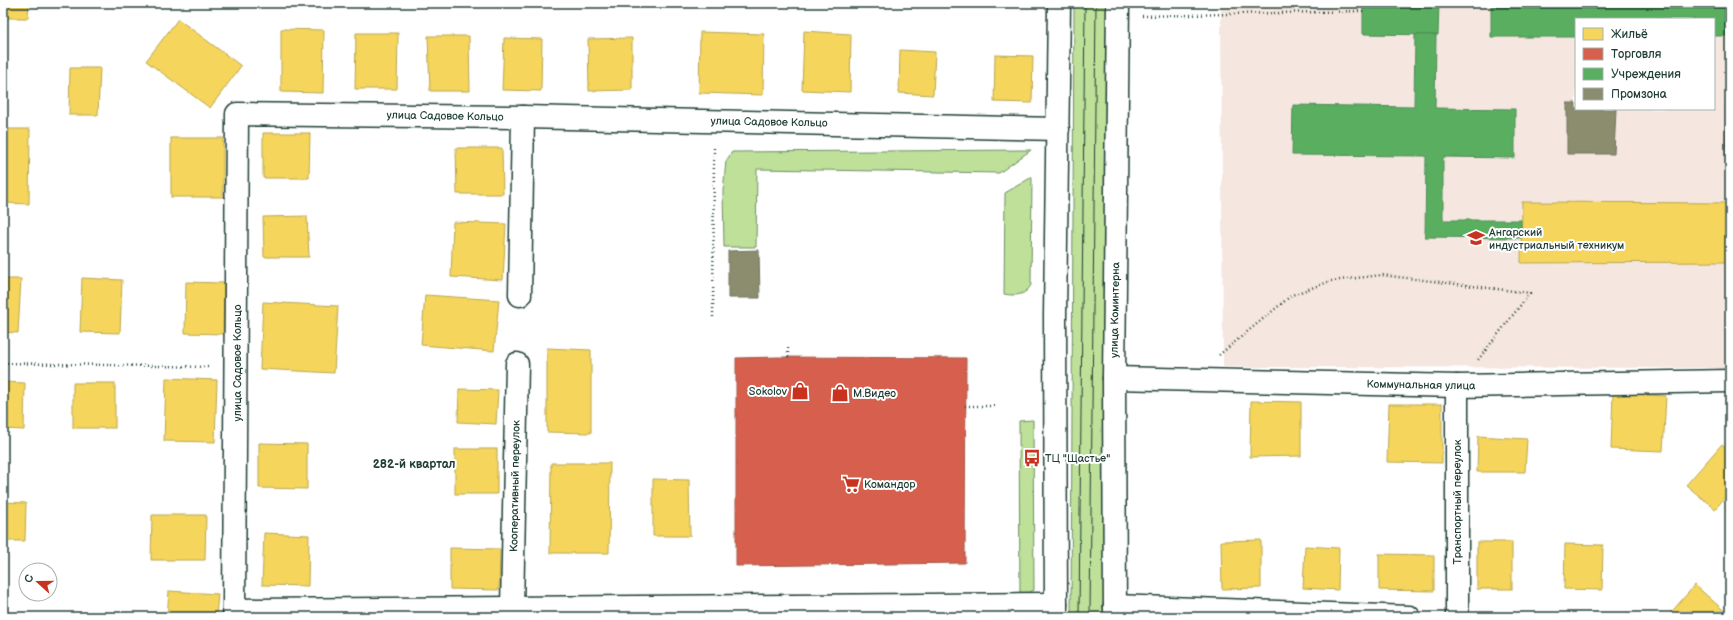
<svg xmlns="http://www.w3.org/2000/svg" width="1733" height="620" font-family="'Balsamiq Sans',sans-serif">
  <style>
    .built { fill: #f5e6df; fill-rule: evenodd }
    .green { fill: #bee099; stroke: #6e8e66 }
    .homes { fill: #f6d55c; stroke: #b6a750 }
    .shops { fill: #d6604d; stroke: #9f5646 }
    .public { fill: #5aae61; stroke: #488c54 }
    .industry { fill: #8c8c6e; stroke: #6b745d }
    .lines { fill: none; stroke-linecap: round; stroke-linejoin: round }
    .minor-casing { stroke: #1f3d34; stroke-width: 25 }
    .path { stroke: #1f3d34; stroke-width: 2.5; stroke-dasharray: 1 3; stroke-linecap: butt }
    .minor { stroke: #fff; stroke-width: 22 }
    .tram { stroke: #1f3d34; stroke-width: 1 }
    .labels { text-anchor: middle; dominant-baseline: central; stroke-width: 4; stroke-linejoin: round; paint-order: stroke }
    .street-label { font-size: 11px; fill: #1f3d34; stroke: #fff }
    .poi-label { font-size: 11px; fill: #1f3d34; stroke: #fff; text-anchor: start }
    .neighbourhood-label { font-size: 12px; font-weight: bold; fill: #1f3d34; stroke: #fff }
  </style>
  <rect width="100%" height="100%" fill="#fff"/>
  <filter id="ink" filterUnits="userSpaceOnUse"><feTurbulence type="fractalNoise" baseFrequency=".025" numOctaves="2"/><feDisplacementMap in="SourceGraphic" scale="8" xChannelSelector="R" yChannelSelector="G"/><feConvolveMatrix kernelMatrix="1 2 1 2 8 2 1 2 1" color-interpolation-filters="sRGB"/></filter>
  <g filter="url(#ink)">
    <path class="built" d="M1221,3H1730V380L1716,368L1223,367ZM1576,19H1714V109H1576Z"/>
    <g class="green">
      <path d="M1074,3H1107V617H1071Z"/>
      <path d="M1031,150L999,173L757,169L756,247H724L723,191L726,161L732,152Z"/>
      <path d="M1032,177L1031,285C1025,296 1015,296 1004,294L1005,193Z"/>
      <path d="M1033,420L1034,590L1020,596L1019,421Z"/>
    </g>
    <g class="homes">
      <path d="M3,3H29L28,18H3Z"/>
      <path d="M178,19L241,66L210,108L146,61Z"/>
      <path d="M281,29L324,30L323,93L281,92Z"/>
      <path d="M804,31L851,34L850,92L802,90Z"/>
      <path d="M700,32L764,34L763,95L699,93Z"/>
      <path d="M356,33H398L397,89H355Z"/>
      <path d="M428,36H469L470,91H430Z"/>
      <path d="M504,38L542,39L541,91L502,90Z"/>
      <path d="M632,38V90L589,91L588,39Z"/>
      <path d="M900,50L935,52L933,95L899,93Z"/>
      <path d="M995,55L1033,56L1032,103L994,102Z"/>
      <path d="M70,68H100L98,115H69Z"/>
      <path d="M3,129H30L29,204L3,203Z"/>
      <path d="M263,133H310L309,178H263Z"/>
      <rect x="171" y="138" width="52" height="59"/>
      <path d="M456,148H502L503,194H457Z"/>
      <path d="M1522,202L1730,203V262L1521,263Z"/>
      <path d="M307,216L309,257H264L263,217Z"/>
      <path d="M453,222L506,224L503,280L451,277Z"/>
      <path d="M82,278L122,280L120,333L80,332Z"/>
      <path d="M3,279H21L18,333L3,332Z"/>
      <path d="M186,282L224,283L223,334L185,333Z"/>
      <path d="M425,295L499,300L494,351L421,345Z"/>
      <path d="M263,302L338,306L334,373L260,369Z"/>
      <path d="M547,348L591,350V433L547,432Z"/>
      <path d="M166,378L217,380L215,442L164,441Z"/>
      <path d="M3,382L25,383L24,430L3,429Z"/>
      <rect x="73" y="383" width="42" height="45"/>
      <path d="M459,389L498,390L496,424L458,422Z"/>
      <path d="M1613,393L1666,396L1663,451L1611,449Z"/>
      <path d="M1251,401L1301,402V456L1250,457Z"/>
      <path d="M1389,404H1442V463L1387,462Z"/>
      <path d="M1478,436L1527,439L1525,472H1477Z"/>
      <path d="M259,443L307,444V489L259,488Z"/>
      <path d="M1722,444L1730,451V492L1715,509L1686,485Z"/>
      <rect x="455" y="449" width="42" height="45"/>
      <path d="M551,463H610L609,553H550Z"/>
      <path d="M653,479L689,480L690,536H653Z"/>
      <path d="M3,502L26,503L25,541H3Z"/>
      <path d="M152,515H206L205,560H151Z"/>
      <path d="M264,533L309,535L308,586L262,585Z"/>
      <path d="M1261,540V588L1222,589L1221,541Z"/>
      <rect x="1477" y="542" width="35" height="47"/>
      <path d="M1565,544L1603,545L1602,590L1564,589Z"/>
      <path d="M1305,546L1339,548L1338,590L1303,588Z"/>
      <path d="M450,548L500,549L499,590L450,589Z"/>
      <path d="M1379,554L1434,555V591L1379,590Z"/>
      <path d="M1695,585L1730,616V617H1667Z"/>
      <path d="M169,591L218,594L216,617H167Z"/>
    </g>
    <path class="shops" d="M778,357L966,358L965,563L736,566V358Z"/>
    <g class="public">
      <path d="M1363,3H1439L1438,35L1363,34Z"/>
      <path d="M1491,3H1730V36H1714V19H1576V37H1491Z"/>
      <path d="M1415,35H1436L1435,108L1515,109V158L1443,157V220H1521V238L1425,237L1426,156L1292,155L1293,105L1414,107Z"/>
    </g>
    <g class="industry">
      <path d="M1567,103H1576V109H1616L1614,154H1567Z"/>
      <rect x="1726" y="105" width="4" height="52"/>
      <path d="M759,250L760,298H728V251Z"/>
    </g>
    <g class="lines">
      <g class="minor-casing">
        <g id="minor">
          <path d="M520,295L523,117"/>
          <path d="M1114,378L1457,386L1729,381"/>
          <path d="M1056,604L234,610L237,114L523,117L1058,129"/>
          <path d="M1115,606L1409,617"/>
          <path d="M512,608L517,364"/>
          <path d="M1056,617L1055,317L1059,3"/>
          <path d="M1115,617L1114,378L1118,3"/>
          <path d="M1457,617V386"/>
        </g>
      </g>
      <g class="path">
        <path d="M1142,16L1363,11"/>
        <path d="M713,317L714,146"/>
        <path d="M1219,355L1292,295L1331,281L1382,275L1530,293L1478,360"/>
        <path d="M788,357V347"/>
        <path d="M3,363L210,367"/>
        <path d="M965,406H997"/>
      </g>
      <use href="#minor" class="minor"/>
      <g class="tram">
        <path d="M1079,617L1085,3"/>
        <path d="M1090,617L1096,3"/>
      </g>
    </g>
  </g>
  <defs>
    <g id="university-bare" transform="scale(1.38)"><path d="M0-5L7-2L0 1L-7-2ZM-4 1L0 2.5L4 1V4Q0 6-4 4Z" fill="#c8321e" stroke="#fff" stroke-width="2.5" paint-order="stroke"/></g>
    <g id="shop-bare" transform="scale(1.38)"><path d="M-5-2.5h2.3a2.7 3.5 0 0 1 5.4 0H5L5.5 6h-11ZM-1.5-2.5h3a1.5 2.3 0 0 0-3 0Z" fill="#c8321e" stroke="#fff" stroke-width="2.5" paint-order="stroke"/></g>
    <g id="bus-bare" transform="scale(1.38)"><path d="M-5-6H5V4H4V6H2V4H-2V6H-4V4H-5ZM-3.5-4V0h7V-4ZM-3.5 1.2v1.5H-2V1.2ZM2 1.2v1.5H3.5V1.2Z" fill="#c8321e" stroke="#fff" stroke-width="2.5" paint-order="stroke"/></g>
    <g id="supermarket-bare" transform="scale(1.38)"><path d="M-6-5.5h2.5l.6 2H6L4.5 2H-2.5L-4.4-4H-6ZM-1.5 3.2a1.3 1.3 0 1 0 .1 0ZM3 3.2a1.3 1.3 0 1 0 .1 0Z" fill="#c8321e" stroke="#fff" stroke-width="2.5" paint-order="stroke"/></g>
  </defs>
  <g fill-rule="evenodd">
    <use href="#university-bare" x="1476" y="238"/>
    <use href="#shop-bare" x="800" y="391"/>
    <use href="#shop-bare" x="840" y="393"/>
    <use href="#bus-bare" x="1032" y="458"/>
    <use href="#supermarket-bare" x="851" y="484"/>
  </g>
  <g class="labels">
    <g class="street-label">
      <text transform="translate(445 116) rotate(1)">улица Садовое Кольцо</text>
      <text transform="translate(769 122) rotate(1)">улица Садовое Кольцо</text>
      <text transform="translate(1115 310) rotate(-89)">улица Коминтерна</text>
      <text transform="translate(237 363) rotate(-90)">улица Садовое Кольцо</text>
      <text transform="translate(1421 385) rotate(1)">Коммунальная улица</text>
      <text transform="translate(515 486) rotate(-89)">Кооперативный переулок</text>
      <text transform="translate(1457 502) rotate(-90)">Транспортный переулок</text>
    </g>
    <g class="poi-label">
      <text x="1489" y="232">Ангарский<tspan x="1489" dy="13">индустриальный техникум</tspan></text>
      <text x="787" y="391" text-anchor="end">Sokolov</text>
      <text x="853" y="393">М.Видео</text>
      <text x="1045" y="458">ТЦ "Щастье"</text>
      <text x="864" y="484">Командор</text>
    </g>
    <g class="neighbourhood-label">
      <text x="414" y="464">282-й квартал</text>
    </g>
  </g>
  <rect width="1733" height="620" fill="none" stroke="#fff" stroke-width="16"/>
  <rect x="8" y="8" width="1717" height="604" fill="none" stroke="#1f3d34" stroke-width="1.5" filter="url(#ink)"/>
  <rect x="1575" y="18" width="140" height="92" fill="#ffffff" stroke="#a5b1ae"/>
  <rect x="1583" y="28" width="20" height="12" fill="#f6d55c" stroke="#a5b1ae"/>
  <text x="1611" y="38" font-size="12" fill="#1f3d34">Жильё</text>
  <rect x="1583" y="48" width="20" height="12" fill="#d6604d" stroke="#a5b1ae"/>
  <text x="1611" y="58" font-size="12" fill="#1f3d34">Торговля</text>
  <rect x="1583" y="68" width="20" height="12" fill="#5aae61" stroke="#a5b1ae"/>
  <text x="1611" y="78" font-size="12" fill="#1f3d34">Учреждения</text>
  <rect x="1583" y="88" width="20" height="12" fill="#8c8c6e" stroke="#a5b1ae"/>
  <text x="1611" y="98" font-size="12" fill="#1f3d34">Промзона</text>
  <g transform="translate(38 582) rotate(291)"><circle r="19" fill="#ffffff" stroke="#a5b1ae"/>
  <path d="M0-3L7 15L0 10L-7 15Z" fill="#c8321e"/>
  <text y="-6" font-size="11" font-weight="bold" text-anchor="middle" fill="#1f3d34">С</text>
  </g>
</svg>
